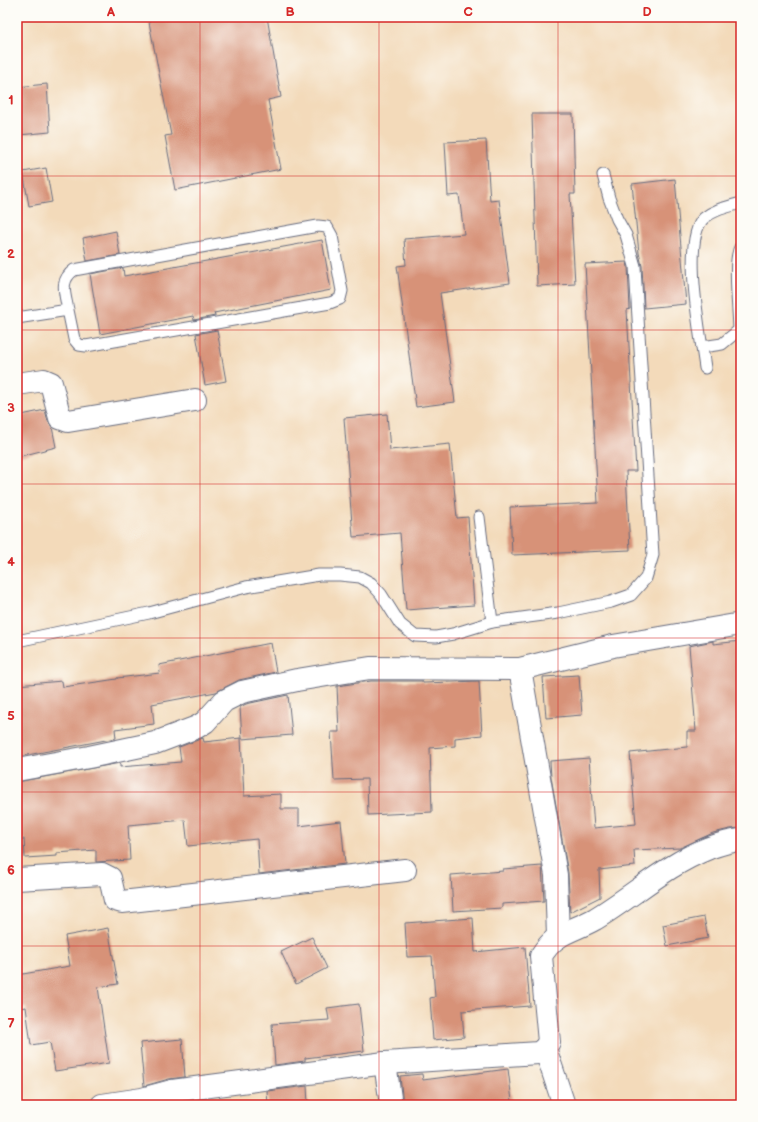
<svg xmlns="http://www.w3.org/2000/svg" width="758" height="1122" font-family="'Balsamiq Sans',sans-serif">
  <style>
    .building { fill: #d79278 }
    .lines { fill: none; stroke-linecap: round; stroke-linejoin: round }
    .service-casing { stroke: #676b7e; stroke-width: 13 }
    .minor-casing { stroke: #676b7e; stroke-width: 24 }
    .service { stroke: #fff; stroke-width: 11 }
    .minor { stroke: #fff; stroke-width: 22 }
    .grid { fill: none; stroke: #d62828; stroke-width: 1; stroke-opacity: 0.55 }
    .neatline { fill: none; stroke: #d62828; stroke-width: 1.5 }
    .grid-label { font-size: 13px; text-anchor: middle; font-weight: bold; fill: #d62828 }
  </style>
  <rect width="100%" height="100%" fill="#fdfcf7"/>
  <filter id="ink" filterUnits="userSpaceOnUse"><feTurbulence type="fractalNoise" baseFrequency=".025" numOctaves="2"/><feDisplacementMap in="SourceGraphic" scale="8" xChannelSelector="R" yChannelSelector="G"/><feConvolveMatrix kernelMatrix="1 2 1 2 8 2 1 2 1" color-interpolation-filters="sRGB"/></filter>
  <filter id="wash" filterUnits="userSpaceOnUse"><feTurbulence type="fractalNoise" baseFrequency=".012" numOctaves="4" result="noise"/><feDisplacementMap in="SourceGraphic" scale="16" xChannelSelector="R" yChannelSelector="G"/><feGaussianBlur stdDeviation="0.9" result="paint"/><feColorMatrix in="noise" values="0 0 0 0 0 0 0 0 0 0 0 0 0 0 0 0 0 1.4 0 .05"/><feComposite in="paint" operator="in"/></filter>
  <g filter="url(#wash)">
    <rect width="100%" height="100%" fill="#f3daba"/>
    <g id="blocks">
      <g class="building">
        <path d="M148,17H267L281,97L268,100L281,169L175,190L165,136L171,135Z"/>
        <path d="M47,84L50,132L19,135L17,87Z"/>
        <path d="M532,114H573L575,194H570L575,284L537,286Z"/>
        <path d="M486,140L490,201L499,200L510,283L440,293L455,402L416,407L397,266L406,265L404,239L464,234L459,195L448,196L445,142Z"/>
        <path d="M46,168L52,202L29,206L23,172Z"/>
        <path d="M675,179L686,304L644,308L642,266L639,253L632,184Z"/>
        <path d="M116,231L120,255L87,261L83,238Z"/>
        <path d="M322,240L331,290L214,313L215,316L194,320L193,316L100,334L90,274L123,268L124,276Z"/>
        <path d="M627,262L628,267L630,309L627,310L636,471H626L630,550L512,555L510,507L598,503L585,264Z"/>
        <path d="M217,330L226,381L205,385L196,334Z"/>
        <path d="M45,410L48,421L52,427L56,447L17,457V416Z"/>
        <path d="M387,414L390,450L450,444L457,518L468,517L474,605L406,610L400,533L353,537L344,418Z"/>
        <path d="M713,641V644L741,641V828L730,829L713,833L680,848L634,850L635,866L599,870L600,897L570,912L568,873L551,777L550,761L589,758L594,828L636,824L630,753L687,747V731H696L689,646Z"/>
        <path d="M271,643L276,672L239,680L216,692L152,704L154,724L115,729L116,738L17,757V685L62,681L63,687L117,679V678L160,673L159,665Z"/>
        <path d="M579,675L582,715L546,718L543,677Z"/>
        <path d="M371,681H422L423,683L479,681L482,735L455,738V746L430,748L432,812L368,815L367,779L334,780L331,732H339L337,686Z"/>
        <path d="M288,695L292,735L242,739L240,707L246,704Z"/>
        <path d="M203,738L204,742L241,738L244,796L281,794V809H299V826L341,821L345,864L259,874L257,839L188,846L185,820L128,825L130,860L96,862V850L57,853V856L25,858L24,839H17V782L120,763V767L181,762L179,747Z"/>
        <path d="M542,866L544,901L502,904V908L453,911L451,875L503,871V869Z"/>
        <path d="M704,917L708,938L667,946L663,925Z"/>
        <path d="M473,918L475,952L525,947L530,1006L462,1011L464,1037L433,1040L430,998L435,997L432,956L407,957L405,923Z"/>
        <path d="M108,928L118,984L98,987L109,1063L55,1071L50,1042L31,1045L26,1007L19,1008L17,975L70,966L65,936Z"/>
        <path d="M312,937L327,968L296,984L281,952Z"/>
        <path d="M359,1004L364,1051L305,1058V1061L275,1065L272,1024L329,1020L327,1008Z"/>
        <path d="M182,1039L185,1077L169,1079L144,1086L140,1043Z"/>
        <path d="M508,1069L512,1101L479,1105H403L400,1076L422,1074L423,1080Z"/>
        <path d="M307,1086L308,1105H268L267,1091Z"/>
      </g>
    </g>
  </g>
  <g filter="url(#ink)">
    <use href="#blocks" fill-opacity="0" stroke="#676b7e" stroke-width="1"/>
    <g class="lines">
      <g class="service-casing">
        <g id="service">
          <path d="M17,318L68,310L74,339L79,345L86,346L330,303L340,299L342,291L332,236L327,227L318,226L74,270C59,281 65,293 68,310"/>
          <path d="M702,347L722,344L739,330C739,315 732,254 741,246"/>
          <path d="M705,368C701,337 681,239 704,218C715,209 728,207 741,203"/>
          <path d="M479,517L492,622"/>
          <path d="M17,641L149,613L246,587L319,575H340L360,577L371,583L381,594L400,624L415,636L436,637L453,634L492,622L558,613L611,602L631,595L646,578L653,555L637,302L635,266L626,235L617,219L609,198L603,175"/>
        </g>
      </g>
      <g class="minor-casing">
        <g id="minor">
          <path d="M17,384L44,380L51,383L60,418L68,421L195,400"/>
          <path d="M520,669L556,875L558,937"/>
          <path d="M17,770L89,757L155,743L197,727L205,722L224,701L242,692L297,680L370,668L520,669L613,646L741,624"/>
          <path d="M17,879L102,874L110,878L115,900L122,902L405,870"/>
          <path d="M545,1048L564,1105"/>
          <path d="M385,1063L391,1105"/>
          <path d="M102,1105L142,1099L172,1091L385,1063L539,1053L545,1048L549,1042L541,956C556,931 572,932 595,919C635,895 664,866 709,848C720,844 729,841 741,840"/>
        </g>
      </g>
      <use href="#service" class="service"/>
      <use href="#minor" class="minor"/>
    </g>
  </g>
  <path class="grid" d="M200,17V1105M379,17V1105M558,17V1105M17,176H741M17,330H741M17,484H741M17,638H741M17,792H741M17,946H741"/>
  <rect width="758" height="1122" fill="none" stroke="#fdfcf7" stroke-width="44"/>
  <rect x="22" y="22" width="714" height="1078" class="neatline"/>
  <g class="grid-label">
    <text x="111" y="16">A</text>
    <text x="290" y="16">B</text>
    <text x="468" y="16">C</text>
    <text x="647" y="16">D</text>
    <text x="11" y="104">1</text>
    <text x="11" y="258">2</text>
    <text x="11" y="412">3</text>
    <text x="11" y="566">4</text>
    <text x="11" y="720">5</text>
    <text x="11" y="874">6</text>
    <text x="11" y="1028">7</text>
  </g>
</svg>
